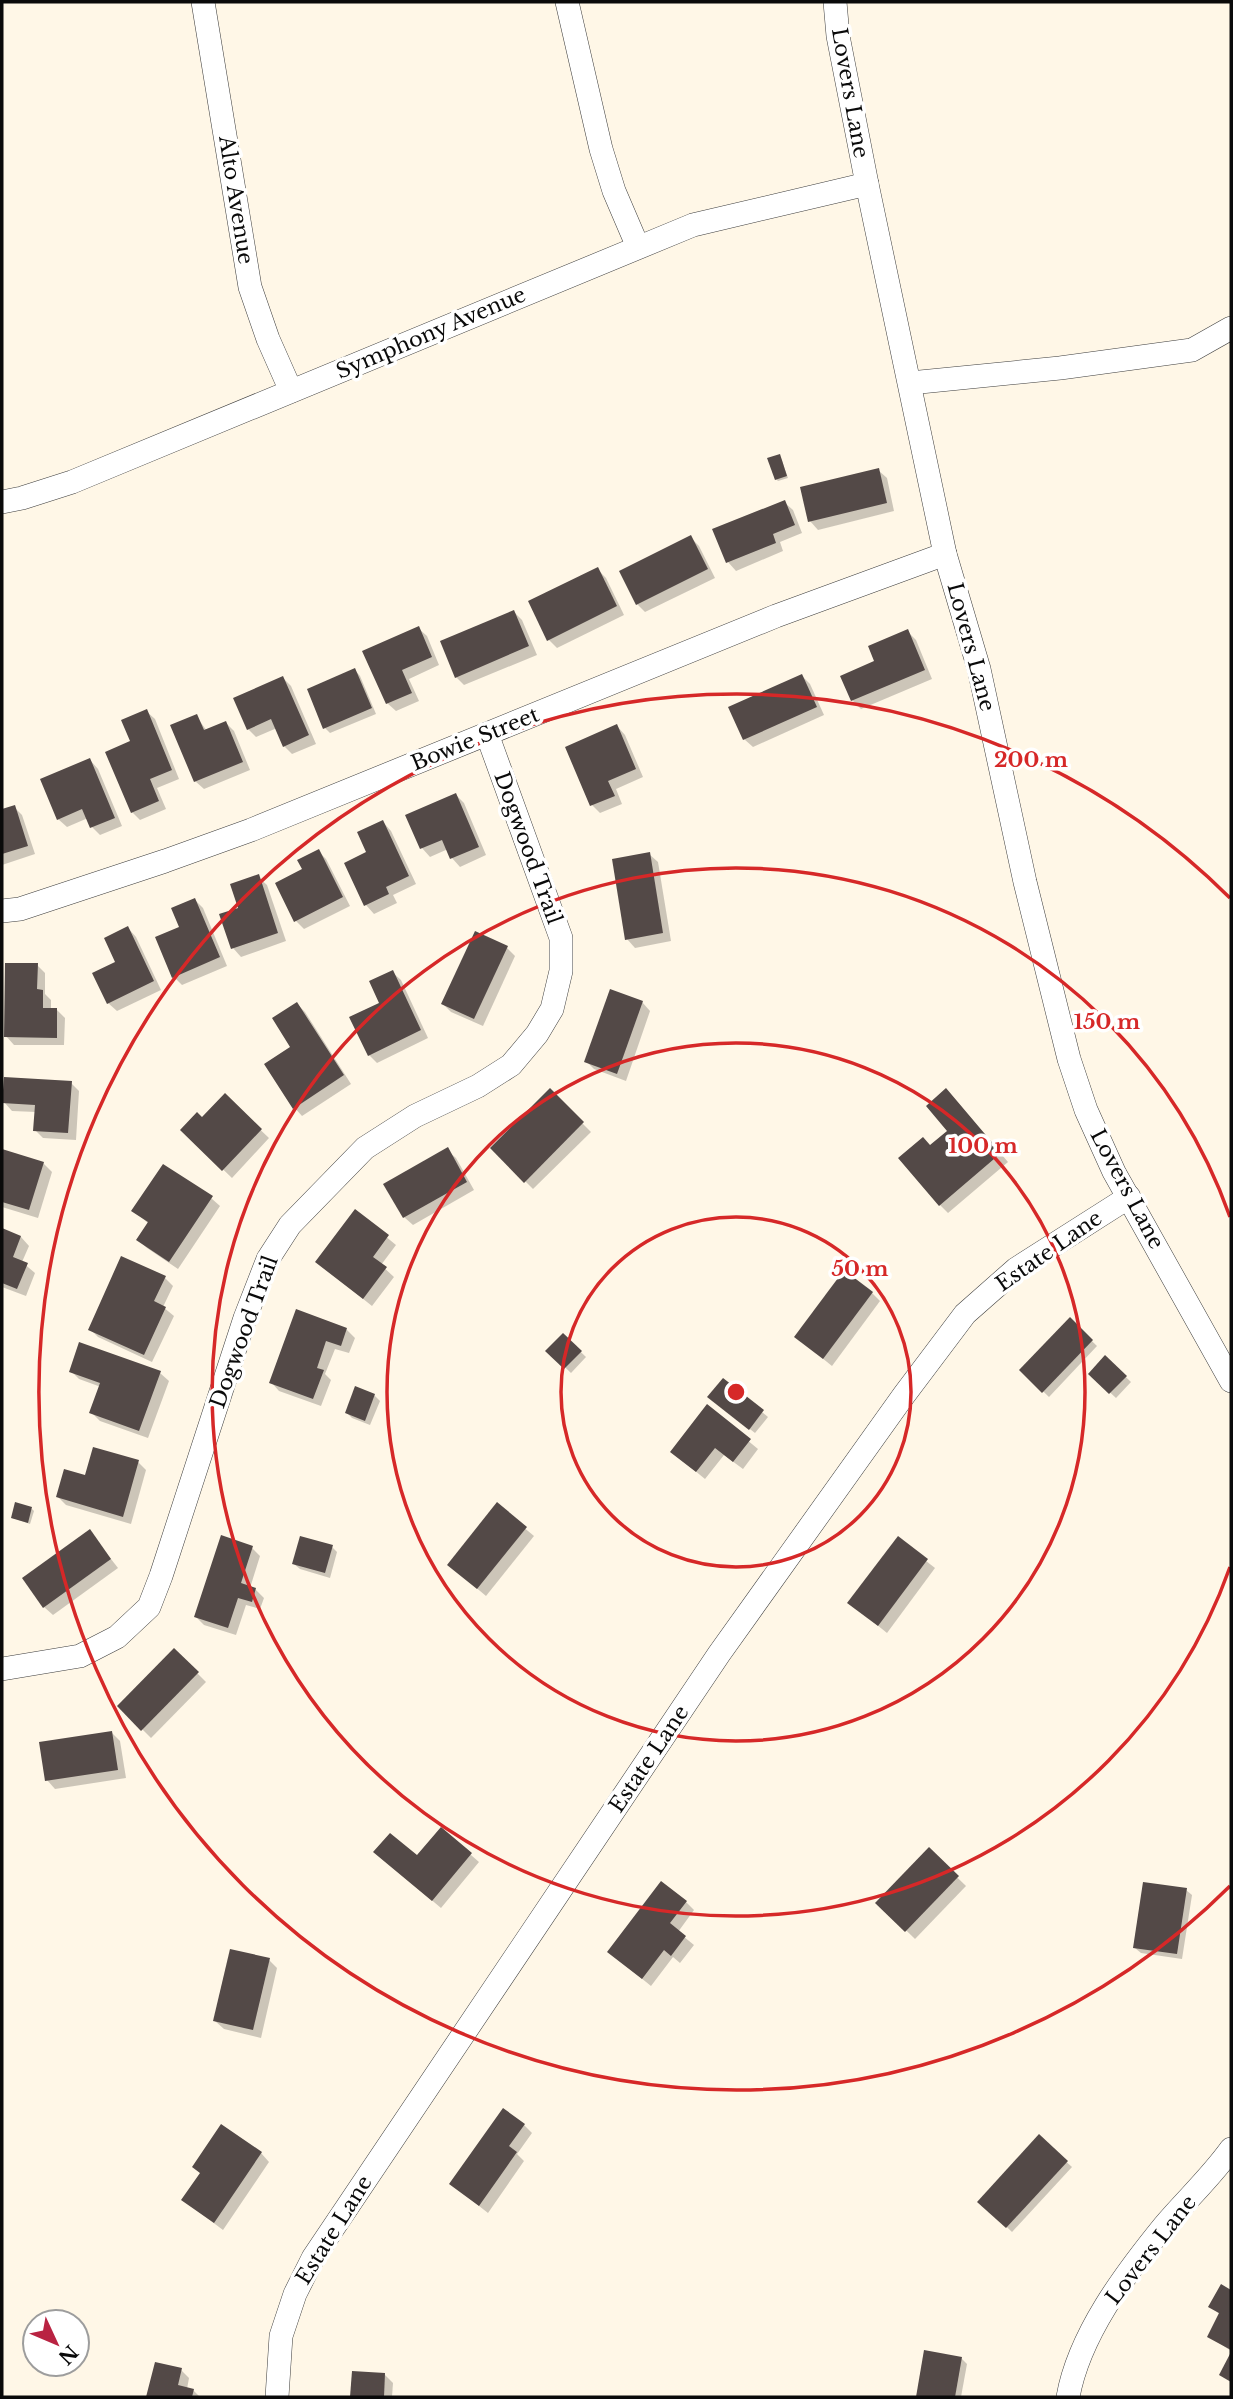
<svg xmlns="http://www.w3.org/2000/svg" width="1233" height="2399" font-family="'Libre Baskerville',serif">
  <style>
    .shadow { fill: #0003 }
    .building { fill: #534947 }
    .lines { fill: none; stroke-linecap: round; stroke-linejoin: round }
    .minor-casing { stroke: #3d3d3d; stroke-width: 24 }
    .minor { stroke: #fff; stroke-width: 23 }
    .ring { fill: none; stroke: #d62828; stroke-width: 3.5 }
    .labels { text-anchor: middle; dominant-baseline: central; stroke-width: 7; stroke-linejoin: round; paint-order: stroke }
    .street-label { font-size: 21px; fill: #0a0a0a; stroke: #fff }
    .centre { fill: #d62828; stroke: #fff; stroke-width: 3.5 }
    .ring-label { font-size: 21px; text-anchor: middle; font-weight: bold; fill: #d62828; stroke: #fff; stroke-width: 7; stroke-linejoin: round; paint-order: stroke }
  </style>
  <rect width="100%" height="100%" fill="#fff7e7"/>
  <g class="shadow">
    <path d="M781,458L788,478L778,481L776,479Z"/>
    <path d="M878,470L887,478L894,511L818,530L810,521Z"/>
    <path d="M784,502L793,510L802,533L780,542L783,551L736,571L728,562L715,530Z"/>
    <path d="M690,537L699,546L715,578L645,612L637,604Z"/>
    <path d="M597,569L606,578L624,615L557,648L549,640Z"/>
    <path d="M514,612L522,620L537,655L464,685L456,677Z"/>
    <path d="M418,628L427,636L439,665L409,679L419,701L396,711L387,703Z"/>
    <path d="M907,631L916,640L932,679L861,709L852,700Z"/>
    <path d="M355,670L360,676L376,714L330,733L325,728Z"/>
    <path d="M802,676L810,684L824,715L753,747L744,739Z"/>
    <path d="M283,678L291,686L316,744L292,754L284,746L277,728L256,737L248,729Z"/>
    <path d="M146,711L155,719L179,779L157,788L166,809L140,820L132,812V742Z"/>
    <path d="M196,716L207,731L226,723L234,731L250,770L204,789L195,781Z"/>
    <path d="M617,726L625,735L643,777L616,789L622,804L600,813L592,805Z"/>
    <path d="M90,760L98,769L122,826L100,835L92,827L88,818L67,827L58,819Z"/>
    <path d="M456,795L464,803L486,855L460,867L452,858L448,849L430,857L422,848L407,816Z"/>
    <path d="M14,807L22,815L35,854L2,865V811Z"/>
    <path d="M383,822L391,831L416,884L393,895L397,903L374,914L366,905L346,863L368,853Z"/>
    <path d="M318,851L326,859L350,906L304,929L296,921L277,884L304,870Z"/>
    <path d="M649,854L658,862L671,941L635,948L627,939Z"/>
    <path d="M258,877L267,885L286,941L241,957L233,948L240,909Z"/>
    <path d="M195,900L203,908L227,966L182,985L174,977L182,927Z"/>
    <path d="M128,928L136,937L161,990L117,1011L108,1003Z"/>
    <path d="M507,948L515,956L483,1026L451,1012L443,1004Z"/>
    <path d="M37,965L45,973V994L51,1000V1009H56L65,1018L64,1045H14L6,1036Z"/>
    <path d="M392,972L401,980L428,1038L377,1063L369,1055Z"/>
    <path d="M642,1002L650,1011L626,1081L594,1069L586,1061Z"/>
    <path d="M297,1004L305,1012L351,1084L302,1116L294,1107L293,1047Z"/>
    <path d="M71,1083L79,1091L76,1140L43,1138L35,1130L36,1112L12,1111L4,1102Z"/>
    <path d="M550,1091L591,1132L533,1189L492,1148Z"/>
    <path d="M225,1096L269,1138L232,1178L182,1130L202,1120Z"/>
    <path d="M954,1099L1008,1162L948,1213L940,1205L931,1147L950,1131Z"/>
    <path d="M447,1150L456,1158L474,1190L413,1225L404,1217Z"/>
    <path d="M2,1151L43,1163L52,1172L38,1218L2,1207Z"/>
    <path d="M211,1198L220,1206L178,1269L147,1248L138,1240L149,1224L134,1211Z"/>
    <path d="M356,1212L396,1245L381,1265L394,1277L372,1306L317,1262Z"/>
    <path d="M2,1230L21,1237L29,1246L22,1262L35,1273L26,1296L2,1287Z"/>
    <path d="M165,1278L173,1286L163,1307L174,1316L152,1362L98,1337L90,1329Z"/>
    <path d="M872,1293L880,1301L832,1366L796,1337Z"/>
    <path d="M297,1311L346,1329L355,1338L349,1353L335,1349L325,1374L331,1380L321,1406L279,1391L271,1382Z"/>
    <path d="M1070,1320L1097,1346L1049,1397L1021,1370Z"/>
    <path d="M563,1335L586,1357L571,1373L548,1351Z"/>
    <path d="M81,1344L160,1373L169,1381L148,1438L100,1421L91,1412L101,1387L79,1379L71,1371Z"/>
    <path d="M1106,1358L1131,1382L1116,1398L1090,1374Z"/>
    <path d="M723,1380L768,1417L755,1433L715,1402Z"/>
    <path d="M374,1395L380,1401L370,1425L352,1418L347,1413Z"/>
    <path d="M707,1407L758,1449L743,1469L724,1455L705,1479L672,1452Z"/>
    <path d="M138,1462L146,1470L131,1524L66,1505L58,1497L87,1477Z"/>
    <path d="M497,1505L534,1536L486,1596L449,1565Z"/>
    <path d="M32,1509L34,1511L30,1524L13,1518Z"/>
    <path d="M90,1532L118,1568L53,1615L44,1607Z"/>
    <path d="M898,1539L935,1568L887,1633L850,1603Z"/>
    <path d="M332,1547L337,1552L330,1578L300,1569L294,1564Z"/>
    <path d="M252,1548L260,1556L250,1588L255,1589L264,1598L260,1609L246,1605L236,1635L204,1625L196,1617Z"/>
    <path d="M174,1650L206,1682L151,1738L119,1706Z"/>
    <path d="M112,1733L120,1741L126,1778L55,1789L47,1780Z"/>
    <path d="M441,1829L479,1862L441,1908L384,1860L417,1858Z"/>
    <path d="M929,1850L966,1886L915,1939L878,1903Z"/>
    <path d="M1186,1890L1192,1895L1182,1959L1141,1953L1135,1948Z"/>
    <path d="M686,1902L694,1910L678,1932L694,1945L680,1963L673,1957L651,1986L609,1952Z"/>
    <path d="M269,1960L277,1968L261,2038L224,2029L215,2021Z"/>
    <path d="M524,2125L532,2133L517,2154L524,2161L488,2213L451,2184Z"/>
    <path d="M1039,2137L1072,2167L1012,2232L980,2201Z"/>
    <path d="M261,2153L269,2162L223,2230L183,2200L201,2174L194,2167Z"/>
    <path d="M1221,2286L1231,2292V2351L1209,2336L1221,2315L1210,2307Z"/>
    <path d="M926,2352L961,2358L967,2364L961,2397H918Z"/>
    <path d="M156,2364L181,2370L189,2378L187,2389L193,2390L200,2397H148Z"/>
    <path d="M353,2373L384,2374L393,2383L392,2397H352Z"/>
  </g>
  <g class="building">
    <path d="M780,454L787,476L775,480L767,458Z"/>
    <path d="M879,468L887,503L808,522L800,487Z"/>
    <path d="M785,500L795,525L773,534L776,543L726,563L712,529Z"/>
    <path d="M691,535L708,569L636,605L619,571Z"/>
    <path d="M598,567L617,606L547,641L528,601Z"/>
    <path d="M514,610L529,646L455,678L440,641Z"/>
    <path d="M419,626L432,657L402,670L412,693L386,704L362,651Z"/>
    <path d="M908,629L925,670L851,701L840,676L874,661L868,646Z"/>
    <path d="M355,668L372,708L323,729L307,689Z"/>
    <path d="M802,674L817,707L743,740L728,707Z"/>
    <path d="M283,676L309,735L283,747L271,719L247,730L233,698Z"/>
    <path d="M147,709L172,770L150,779L159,801L131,813L105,752L130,741L121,720Z"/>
    <path d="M197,714L204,730L226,721L243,762L194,782L170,725Z"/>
    <path d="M617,724L636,769L608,781L615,796L590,806L565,747Z"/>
    <path d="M90,758L115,818L90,828L82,809L57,820L40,779Z"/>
    <path d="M456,793L479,847L450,859L442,840L420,849L405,815Z"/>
    <path d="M15,805L28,846L2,854V809Z"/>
    <path d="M383,820L409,876L386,887L389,894L364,906L344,863L366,852L357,832Z"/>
    <path d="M319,849L343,897L294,922L275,883L302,869L297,860Z"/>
    <path d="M650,852L663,933L625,940L612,859Z"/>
    <path d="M259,874L278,933L231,949L219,914L238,908L230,884Z"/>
    <path d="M195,898L220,957L172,978L155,937L179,927L171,908Z"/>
    <path d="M128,926L154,981L107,1004L92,973L115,962L104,938Z"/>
    <path d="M475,931L508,946L474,1019L441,1004Z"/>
    <path d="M5,963H38L37,989L43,990V1008H57V1038L4,1037Z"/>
    <path d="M393,970L421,1030L368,1056L349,1017L379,1003L369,981Z"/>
    <path d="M610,989L643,1001L617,1074L584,1062Z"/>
    <path d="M297,1002L344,1075L293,1109L264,1064L290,1047L272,1018Z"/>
    <path d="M4,1077L72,1081L68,1133L33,1131L35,1105L2,1103Z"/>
    <path d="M550,1088L584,1122L524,1183L490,1148Z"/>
    <path d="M946,1088L1001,1153L939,1206L898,1158L923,1137L930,1145L947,1131L926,1106Z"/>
    <path d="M225,1093L262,1129L222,1171L180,1130L197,1112L202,1117Z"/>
    <path d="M448,1147L467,1182L403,1218L383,1184Z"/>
    <path d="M2,1149L44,1162L29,1210L2,1202Z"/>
    <path d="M163,1164L213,1196L169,1262L136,1240L148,1222L131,1211Z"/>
    <path d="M355,1209L389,1235L373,1257L387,1267L363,1299L315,1262Z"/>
    <path d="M2,1228L21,1236L13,1257L28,1263L17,1289L2,1283Z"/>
    <path d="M121,1256L166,1276L154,1301L166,1307L144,1355L88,1330Z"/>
    <path d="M844,1270L873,1292L823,1359L794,1337Z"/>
    <path d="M296,1309L347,1328L341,1346L326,1341L317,1368L324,1370L313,1399L269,1383Z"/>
    <path d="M1070,1317L1093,1340L1042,1393L1019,1370Z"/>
    <path d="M563,1333L582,1351L564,1369L545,1351Z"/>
    <path d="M79,1342L161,1371L139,1431L89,1413L100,1383L69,1372Z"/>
    <path d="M1105,1355L1127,1376L1109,1394L1088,1374Z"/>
    <path d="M723,1378L764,1410L749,1430L707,1397Z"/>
    <path d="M355,1386L375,1394L365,1421L345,1413Z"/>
    <path d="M707,1404L751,1439L733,1462L715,1448L696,1472L670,1452Z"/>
    <path d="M93,1447L139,1460L123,1517L56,1497L64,1469L85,1475Z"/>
    <path d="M15,1502L32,1507L28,1523L11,1518Z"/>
    <path d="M497,1502L527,1527L477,1589L447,1565Z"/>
    <path d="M90,1529L111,1559L43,1608L22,1578Z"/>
    <path d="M221,1535L253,1546L241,1583L256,1588L252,1602L238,1598L228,1628L194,1617Z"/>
    <path d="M300,1536L333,1545L325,1573L292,1564Z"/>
    <path d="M898,1536L928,1559L878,1626L847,1603Z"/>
    <path d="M174,1648L199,1672L141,1731L117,1706Z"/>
    <path d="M112,1731L118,1770L45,1781L39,1742Z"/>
    <path d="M441,1827L472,1853L432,1901L373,1852L390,1833L417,1855Z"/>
    <path d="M929,1847L959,1876L905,1932L875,1903Z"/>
    <path d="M661,1881L687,1901L670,1923L686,1936L671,1956L664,1950L642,1979L607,1952Z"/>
    <path d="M1143,1882L1187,1888L1177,1954L1133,1948Z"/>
    <path d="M230,1949L270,1958L253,2030L213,2021Z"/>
    <path d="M503,2108L525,2124L509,2146L517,2152L479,2206L449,2184Z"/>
    <path d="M221,2124L262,2152L214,2223L181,2200L200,2173L192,2167Z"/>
    <path d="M1039,2134L1068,2161L1006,2228L977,2202Z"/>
    <path d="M1221,2284L1231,2290V2350L1207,2337L1219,2313L1208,2307Z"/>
    <path d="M924,2350L962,2357L955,2397H916Z"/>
    <path d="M1231,2352V2382L1219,2375Z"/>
    <path d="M155,2362L182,2368L178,2385L194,2389L192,2397H146Z"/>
    <path d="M352,2371L385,2373L384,2397H350Z"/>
  </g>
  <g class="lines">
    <g class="minor-casing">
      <g id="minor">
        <path d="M203,2L250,287L268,339L291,391"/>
        <path d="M567,2L601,149L614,191L638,247"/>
        <path d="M835,2L838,36L867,184L945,554L979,669L1025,882L1069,1059L1086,1110L1114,1172L1231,1381"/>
        <path d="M910,383L1060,368L1192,350L1231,328"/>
        <path d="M2,502L22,498L72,482L693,225L867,184"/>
        <path d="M2,911L20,909L165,861L251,830L776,616L945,554"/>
        <path d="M2,1669L80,1656L117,1637L149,1607L161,1576L245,1318L268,1259L290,1225L365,1148L415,1116L478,1086L511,1065L537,1034L552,1009L561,971V938L487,734"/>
        <path d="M277,2397L281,2336L295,2294L313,2258L719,1654L904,1395L965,1314L1016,1269L1129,1197"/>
        <path d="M1068,2397C1079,2335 1125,2274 1164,2226C1186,2200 1211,2177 1231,2149"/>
      </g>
    </g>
    <use href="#minor" class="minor"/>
  </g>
  <g class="ring">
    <circle cx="736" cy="1392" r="175"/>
    <circle cx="736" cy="1392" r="349"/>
    <path d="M1230 1567A524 524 0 1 1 1230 1217"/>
    <path d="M1230 1886A698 698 0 1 1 1230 898"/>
  </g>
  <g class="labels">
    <g class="street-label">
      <text transform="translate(850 93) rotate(80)">Lovers Lane</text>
      <text transform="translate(236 200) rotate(81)">Alto Avenue</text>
      <text transform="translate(431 333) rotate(-23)">Symphony Avenue</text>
      <text transform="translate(971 647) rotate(75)">Lovers Lane</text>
      <text transform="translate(475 739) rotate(-22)">Bowie Street</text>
      <text transform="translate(528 848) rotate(70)">Dogwood Trail</text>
      <text transform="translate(1127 1189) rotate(62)">Lovers Lane</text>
      <text transform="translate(1049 1251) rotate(-35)">Estate Lane</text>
      <text transform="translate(244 1332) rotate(-70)">Dogwood Trail</text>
      <text transform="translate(649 1759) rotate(-56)">Estate Lane</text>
      <text transform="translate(334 2230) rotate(-58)">Estate Lane</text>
      <text transform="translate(1151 2250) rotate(-52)">Lovers Lane</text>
    </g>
  </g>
  <circle cx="736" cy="1392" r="10" class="centre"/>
  <g class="ring-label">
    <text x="1031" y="767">200 m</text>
    <text x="1107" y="1029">150 m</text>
    <text x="983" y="1153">100 m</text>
    <text x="860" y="1276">50 m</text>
  </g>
  <rect width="1233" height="2399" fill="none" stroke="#0a0a0a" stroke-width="7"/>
  <g transform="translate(56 2343) rotate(134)"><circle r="33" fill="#ffffff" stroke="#9d9d9d" stroke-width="2"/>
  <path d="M0-5L12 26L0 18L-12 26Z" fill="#b92342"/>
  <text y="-10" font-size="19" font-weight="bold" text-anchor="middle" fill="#0a0a0a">N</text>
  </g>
</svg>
